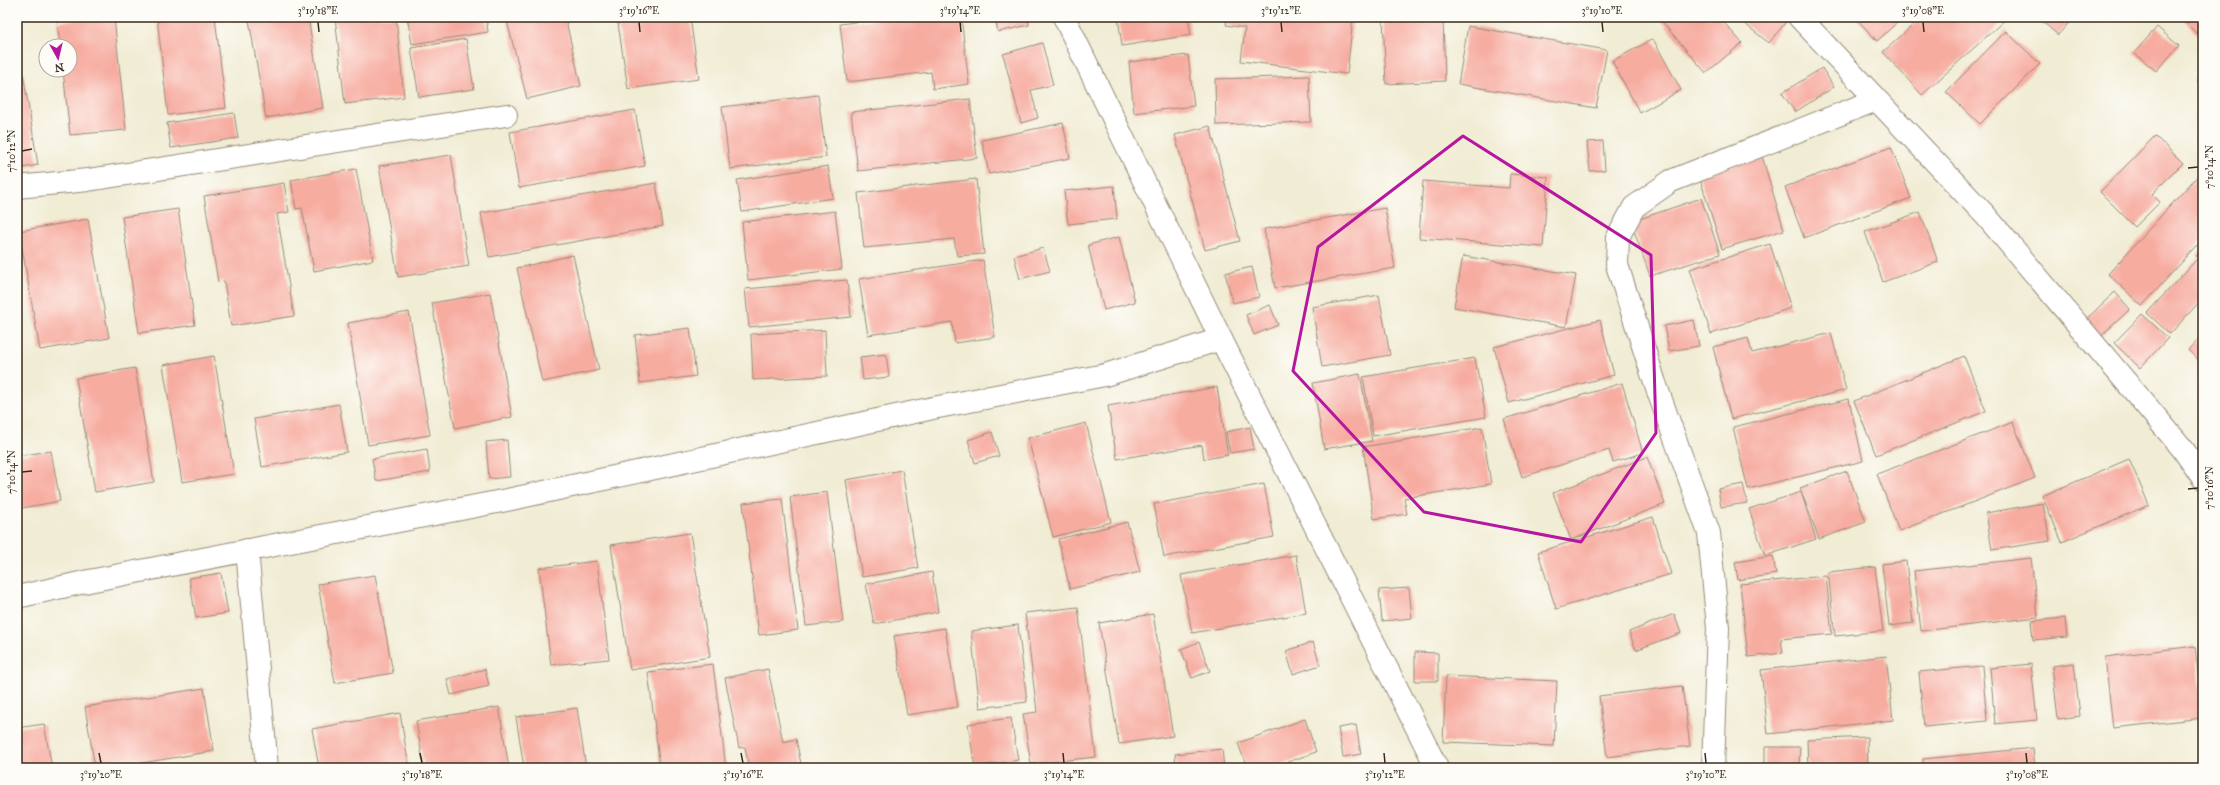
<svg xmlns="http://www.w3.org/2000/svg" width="2220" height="785" font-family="'IM FELL Great Primer',serif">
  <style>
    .building { fill: #f7aca0 }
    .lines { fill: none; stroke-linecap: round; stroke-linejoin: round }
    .minor-casing { stroke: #968b79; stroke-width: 24 }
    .minor { stroke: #fff; stroke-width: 22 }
    .marked { fill: none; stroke: #b5179e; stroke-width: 3; stroke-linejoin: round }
    .ticks { fill: none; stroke: #3b2a1e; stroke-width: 1.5 }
    .neatline { fill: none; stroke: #3b2a1e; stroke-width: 1.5 }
    .ticks-label { font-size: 10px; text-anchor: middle; fill: #3b2a1e }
  </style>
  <rect width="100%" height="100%" fill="#fdfcf7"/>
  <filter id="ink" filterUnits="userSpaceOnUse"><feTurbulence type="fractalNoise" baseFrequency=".025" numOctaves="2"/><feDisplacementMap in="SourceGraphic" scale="8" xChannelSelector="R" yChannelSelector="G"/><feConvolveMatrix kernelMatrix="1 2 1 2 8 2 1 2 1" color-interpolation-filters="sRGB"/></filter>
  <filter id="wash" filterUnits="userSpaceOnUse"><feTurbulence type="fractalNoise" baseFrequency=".012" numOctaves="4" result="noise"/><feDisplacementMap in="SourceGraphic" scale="16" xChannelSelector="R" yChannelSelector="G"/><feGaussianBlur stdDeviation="0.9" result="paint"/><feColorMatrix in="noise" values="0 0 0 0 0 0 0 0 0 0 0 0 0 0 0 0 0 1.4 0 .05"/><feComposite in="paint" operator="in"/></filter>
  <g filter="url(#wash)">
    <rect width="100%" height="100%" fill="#f1ecd4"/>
    <g id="blocks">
      <g class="building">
        <path d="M104,17H114L126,130L70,135L63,70H70V46H60L57,22Z"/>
        <path d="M157,17H215L226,108L168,115Z"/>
        <path d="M267,17H308L323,108L266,118L249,20Z"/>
        <path d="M335,17H396L404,97L345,104Z"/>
        <path d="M407,17H486L488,32L412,44Z"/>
        <path d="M506,17H565L581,86L527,99Z"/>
        <path d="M617,17H690L699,79L628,89Z"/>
        <path d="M894,17H961L969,84L933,89L931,72L847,82L840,24Z"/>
        <path d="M995,17H1028L1029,25L998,32Z"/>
        <path d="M1118,17H1188L1191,35L1122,46Z"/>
        <path d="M1227,17H1353L1347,74L1241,61L1245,28L1226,25Z"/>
        <path d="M1383,17H1443L1445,81L1386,84Z"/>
        <path d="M1658,17H1719L1742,43L1706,73Z"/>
        <path d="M1736,17H1788L1789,18L1769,43Z"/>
        <path d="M1855,17H1903L1877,41Z"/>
        <path d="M1922,17H2008L1922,95L1883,52Z"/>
        <path d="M2037,17H2074L2058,35Z"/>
        <path d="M2084,17H2093L2088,21Z"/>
        <path d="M2180,17H2203V28L2197,34Z"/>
        <path d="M1468,26L1607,50L1596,108L1458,84Z"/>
        <path d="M2157,27L2179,46L2156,71L2134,53Z"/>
        <path d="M2006,31L2040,64L1980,124L1946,92Z"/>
        <path d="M466,39L474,89L419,97L411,48Z"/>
        <path d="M1653,39L1681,90L1640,113L1612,61Z"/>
        <path d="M1042,43L1053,85L1031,90L1038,118L1021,123L1003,54Z"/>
        <path d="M19,48L38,165L17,169V49Z"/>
        <path d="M1188,55L1194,106L1134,113L1129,62Z"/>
        <path d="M1822,68L1834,87L1795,112L1782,93Z"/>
        <path d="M2203,74V87L2197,81Z"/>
        <path d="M1309,76L1311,122L1216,125L1215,79Z"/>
        <path d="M818,95L826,157L730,169L722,107Z"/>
        <path d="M970,99L977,158L858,171L851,112Z"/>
        <path d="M635,110L645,166L519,188L510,132Z"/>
        <path d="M234,113L238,138L171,148L167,123Z"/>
        <path d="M1063,123L1070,158L989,174L982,140Z"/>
        <path d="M1210,126L1240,241L1205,250L1175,135Z"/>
        <path d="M2155,136L2183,163L2152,194L2160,202L2135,227L2100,192Z"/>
        <path d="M1603,141L1605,170L1590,171L1587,142Z"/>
        <path d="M1891,147L1911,198L1804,238L1785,187Z"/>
        <path d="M451,155L469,266L398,277L379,166Z"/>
        <path d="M1762,156L1784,230L1722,249L1699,176Z"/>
        <path d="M828,166L833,198L742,212L737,180Z"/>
        <path d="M356,169L373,260L314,271L302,208L296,209L291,180Z"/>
        <path d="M2203,170V239L2142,306L2108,274Z"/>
        <path d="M1510,174L1548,177L1543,247L1419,238L1423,181L1509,188Z"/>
        <path d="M976,179L984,254L957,256L954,239L864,248L858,193Z"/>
        <path d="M284,183L289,212L277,214L294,316L231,326L224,281L218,282L204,196Z"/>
        <path d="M656,183L663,226L489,257L481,213Z"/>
        <path d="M1114,186L1117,219L1068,224L1064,191Z"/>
        <path d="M1701,198L1720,254L1650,276L1631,222Z"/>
        <path d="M1385,208L1395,268L1275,288L1264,229Z"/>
        <path d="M178,209L195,325L139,333L122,217Z"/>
        <path d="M835,211L842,269L748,280L742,222Z"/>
        <path d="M1920,212L1938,262L1883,282L1865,232Z"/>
        <path d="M88,219L109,338L40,350L19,231Z"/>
        <path d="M1119,237L1135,302L1104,310L1088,245Z"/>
        <path d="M1770,244L1791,308L1711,334L1690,269Z"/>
        <path d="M1043,248L1050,271L1020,279L1014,256Z"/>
        <path d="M2203,248V262L2196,256Z"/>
        <path d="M573,255L599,370L542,382L517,268Z"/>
        <path d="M1463,256L1576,275L1566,327L1454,307Z"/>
        <path d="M2197,259L2203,265V298L2170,334L2147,313Z"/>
        <path d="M983,260L995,337L955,343L952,322L868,335L859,279Z"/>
        <path d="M1252,267L1259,297L1233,303L1225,273Z"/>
        <path d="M847,280L851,317L749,327L745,289Z"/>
        <path d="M2115,292L2130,309L2096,341L2080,325Z"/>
        <path d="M490,293L512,417L455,428L432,303Z"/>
        <path d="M1379,295L1390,355L1322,367L1312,307Z"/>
        <path d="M1270,305L1278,325L1254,335L1246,315Z"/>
        <path d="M409,312L430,435L368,445L348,323Z"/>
        <path d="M2142,314L2168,338L2140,368L2114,343Z"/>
        <path d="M1600,320L1614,375L1509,403L1494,347Z"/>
        <path d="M1694,320L1699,346L1669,351L1664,326Z"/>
        <path d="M690,328L696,376L640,383L635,335Z"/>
        <path d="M825,330L827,376L753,380L751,334Z"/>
        <path d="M1831,333L1846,390L1731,419L1713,347L1748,338L1752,353Z"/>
        <path d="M2203,334V364L2188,350Z"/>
        <path d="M886,354L889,377L863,380L860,357Z"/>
        <path d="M214,356L234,474L182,482L163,365Z"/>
        <path d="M1964,356L1986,411L1876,455L1854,401Z"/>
        <path d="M1475,358L1486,417L1373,436L1363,377Z"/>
        <path d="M135,368L154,482L95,492L76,378Z"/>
        <path d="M1360,374L1372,441L1324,449L1313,383Z"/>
        <path d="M1622,383L1643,453L1613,462L1609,450L1522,477L1504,419Z"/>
        <path d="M1217,387L1228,455L1204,459L1202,445L1117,459L1108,406Z"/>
        <path d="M1849,399L1863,461L1748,489L1733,427Z"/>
        <path d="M339,404L347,452L262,467L254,419Z"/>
        <path d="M2013,422L2035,478L1899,531L1877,474Z"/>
        <path d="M1086,423L1111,522L1053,537L1028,438Z"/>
        <path d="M1250,427L1254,449L1230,453L1226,432Z"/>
        <path d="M1482,427L1491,484L1404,498L1407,514L1374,519L1363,447Z"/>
        <path d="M992,432L999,456L975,463L968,440Z"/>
        <path d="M507,440L510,477L489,479L486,442Z"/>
        <path d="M427,449L430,472L376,481L372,459Z"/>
        <path d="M51,451L60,501L17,509V456Z"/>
        <path d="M1647,457L1665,504L1571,540L1553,493Z"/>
        <path d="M2129,459L2149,505L2062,542L2042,496Z"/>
        <path d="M902,470L918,568L862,577L846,480Z"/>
        <path d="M1847,471L1866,522L1819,539L1800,488Z"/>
        <path d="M1264,484L1274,537L1164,557L1154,504Z"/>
        <path d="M1743,484L1747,503L1721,507L1718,489Z"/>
        <path d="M827,492L843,622L806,626L790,497Z"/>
        <path d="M1801,492L1816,539L1765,556L1749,509Z"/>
        <path d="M782,499L798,630L759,635L743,503Z"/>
        <path d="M2043,503L2050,541L1992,550L1986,513Z"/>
        <path d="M1653,517L1671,574L1556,609L1538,552Z"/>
        <path d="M1127,522L1140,572L1070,589L1058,539Z"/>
        <path d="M690,533L710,657L630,670L611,545Z"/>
        <path d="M1296,555L1306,613L1192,633L1181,575Z"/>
        <path d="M1773,556L1776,574L1738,580L1735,562Z"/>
        <path d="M2031,558L2038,617L1921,631L1914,571Z"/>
        <path d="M597,561L609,659L551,665L539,568Z"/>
        <path d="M1906,561L1913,623L1889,626L1882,564Z"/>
        <path d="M1875,567L1883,631L1835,636L1828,572Z"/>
        <path d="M932,572L938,612L874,624L866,584Z"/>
        <path d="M221,573L228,613L196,618L189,578Z"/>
        <path d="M375,575L393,673L335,683L318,584Z"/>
        <path d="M1826,576L1832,634L1781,639L1783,653L1748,657L1740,584Z"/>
        <path d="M1409,588L1412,618L1382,621L1379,590Z"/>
        <path d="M1078,607L1096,757L1031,764L1023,714L1037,712L1025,613Z"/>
        <path d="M1153,614L1173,736L1119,744L1099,623Z"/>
        <path d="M1674,614L1681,633L1636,650L1629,632Z"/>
        <path d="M2065,618L2067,637L2033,640L2031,621Z"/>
        <path d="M1018,625L1027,702L980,708L971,631Z"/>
        <path d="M945,628L958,707L907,715L894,636Z"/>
        <path d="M1199,642L1210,671L1192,678L1181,649Z"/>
        <path d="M1313,642L1320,665L1293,674L1286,651Z"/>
        <path d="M2195,646L2203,718L2113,728L2105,657Z"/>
        <path d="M1415,652L1438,653V681H1415Z"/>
        <path d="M1886,656L1893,720L1768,734L1761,670Z"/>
        <path d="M2074,663L2080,716L2058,719L2052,666Z"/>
        <path d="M713,664L726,768H660L648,672Z"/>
        <path d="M2031,664L2037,720L1995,724L1990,668Z"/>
        <path d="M1982,666L1987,721L1924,727L1919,672Z"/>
        <path d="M485,669L489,686L451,695L447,679Z"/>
        <path d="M768,669L783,742L796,739L801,764L779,768H749L745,747L739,748L725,678Z"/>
        <path d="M1446,676L1557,681L1554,746L1443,742Z"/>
        <path d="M1682,686L1690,746L1607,757L1599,696Z"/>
        <path d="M204,688L214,751L112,768H95L85,707Z"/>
        <path d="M499,707L509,768H424L416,721Z"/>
        <path d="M577,708L586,768H524L516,717Z"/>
        <path d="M400,713L409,767L319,768L312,729Z"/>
        <path d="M1011,718L1018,760L975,767L968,724Z"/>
        <path d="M1305,719L1316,752L1271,768H1247L1238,743Z"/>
        <path d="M44,724L52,768H17V728Z"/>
        <path d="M1356,725L1361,754L1343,757L1338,728Z"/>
        <path d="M1867,737L1868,768H1808L1807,740Z"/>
        <path d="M1765,747H1800L1799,768H1765Z"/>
        <path d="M2033,748L2035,768H1923V759Z"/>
        <path d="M1222,749L1224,768H1176L1175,754Z"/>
        <path d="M1092,763L1093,768H1051V767Z"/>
      </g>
    </g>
  </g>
  <g filter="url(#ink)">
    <use href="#blocks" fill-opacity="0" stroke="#968b79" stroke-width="1"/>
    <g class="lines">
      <g class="minor-casing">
        <g id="minor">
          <path d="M1064,17L1221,339L1437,768"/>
          <path d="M1799,17L1986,216L2182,448L2203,478"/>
          <path d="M17,187L88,180L506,115"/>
          <path d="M247,550L267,768"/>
          <path d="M17,597L89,581L507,500L933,408L1105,375L1221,339"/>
          <path d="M1713,768L1718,628L1709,533L1655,383L1617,265L1618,237L1634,207L1671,181L1876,100"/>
        </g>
      </g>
      <use href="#minor" class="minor"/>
    </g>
  </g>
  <path class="marked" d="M1463,136L1651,255L1656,433L1581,542L1424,512L1293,371L1318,247Z"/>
  <path class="ticks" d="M318,22L319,32M639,22L640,32M960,22L961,32M1281,22L1282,32M1602,22L1603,32M1923,22L1924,32M22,151L32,149M2188,168L2198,167M22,472L32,471M2188,489L2198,488M99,753L101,763M420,753L422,763M741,753L743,763M1063,753L1064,763M1384,753L1385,763M1705,753L1706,763M2026,753L2027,763"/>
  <rect width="2220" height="785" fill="none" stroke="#fdfcf7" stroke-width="44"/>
  <g transform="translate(58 58) rotate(172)"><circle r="19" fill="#fdfcf7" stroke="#afa8a0"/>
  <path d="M0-3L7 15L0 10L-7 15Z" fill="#b5179e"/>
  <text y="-6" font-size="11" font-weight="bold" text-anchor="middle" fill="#3b2a1e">N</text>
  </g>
  <rect x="22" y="22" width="2176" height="741" class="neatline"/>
  <g class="ticks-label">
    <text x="318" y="14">3°19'18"E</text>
    <text x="639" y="14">3°19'16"E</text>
    <text x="960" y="14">3°19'14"E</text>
    <text x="1281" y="14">3°19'12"E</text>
    <text x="1602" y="14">3°19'10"E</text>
    <text x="1923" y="14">3°19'08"E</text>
    <text transform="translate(11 151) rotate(-90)" y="4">7°10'12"N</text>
    <text transform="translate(2209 167) rotate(-90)" y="4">7°10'14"N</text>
    <text transform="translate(11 472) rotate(-90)" y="4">7°10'14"N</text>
    <text transform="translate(2209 488) rotate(-90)" y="4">7°10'16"N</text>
    <text x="101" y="778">3°19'20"E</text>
    <text x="422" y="778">3°19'18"E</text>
    <text x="743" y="778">3°19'16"E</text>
    <text x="1064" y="778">3°19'14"E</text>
    <text x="1385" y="778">3°19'12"E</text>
    <text x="1706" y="778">3°19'10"E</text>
    <text x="2027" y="778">3°19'08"E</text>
  </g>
</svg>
